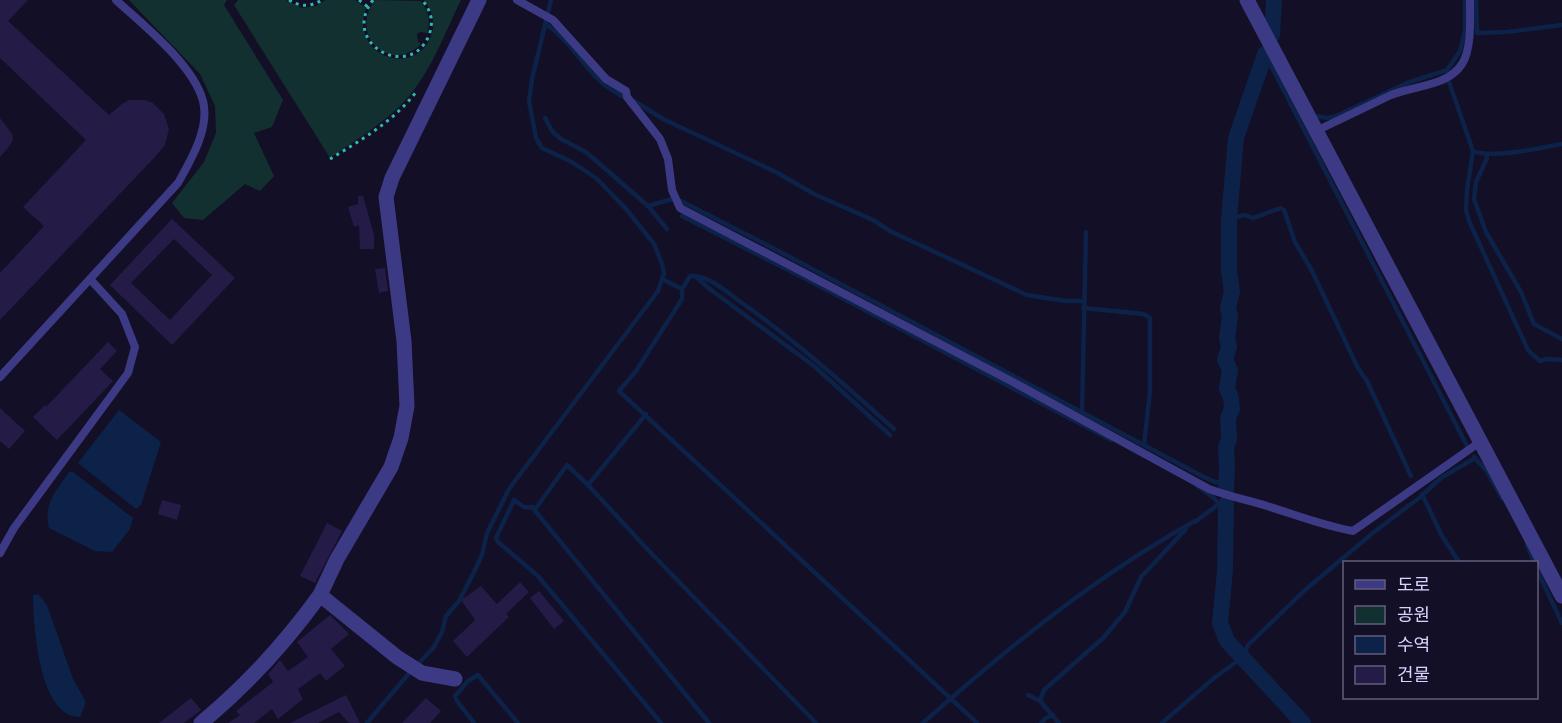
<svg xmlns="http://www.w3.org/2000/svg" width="1562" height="723" font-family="Signika,'Noto Sans KR',sans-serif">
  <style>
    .green { fill: #12302f }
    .water { fill: #0c2248 }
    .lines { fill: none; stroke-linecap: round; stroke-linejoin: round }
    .stream { stroke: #0c2248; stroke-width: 4.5 }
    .canal { stroke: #0c2248; stroke-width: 16 }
    .building { fill: #241b47; fill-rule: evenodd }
    .path { stroke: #2fb8b0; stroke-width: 3; stroke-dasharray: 3 4.5; stroke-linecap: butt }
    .service { stroke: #3d3a85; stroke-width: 8 }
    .minor { stroke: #3d3a85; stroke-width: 15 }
  </style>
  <rect width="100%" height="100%" fill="#130f26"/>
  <g class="green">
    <path d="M129,0H227L224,5L283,100L272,127L254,133L274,176L260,191L245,184L203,220L184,218L172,203L204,162L216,133L215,106L200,74Z"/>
    <path d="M238,0H286L302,8L316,6L325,0H355L366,8C349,56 415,79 431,36C436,23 432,11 424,0H461C443,37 428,80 398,108C377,127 353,142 330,158L234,5Z"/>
    <path d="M375,0L421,1C428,11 431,20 427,33L420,32L417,34L418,41L421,44C390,75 348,35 375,0Z"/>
  </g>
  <g class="water">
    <path d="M119,410L161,442L141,505L136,509L78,463Z"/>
    <path d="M69,472H73L133,518L130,529L112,552L95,551L49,528C43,504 56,491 69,472Z"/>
    <path d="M38,594L47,605L73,679L86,702L80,717C39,718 33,624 33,595Z"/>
  </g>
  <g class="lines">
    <g class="stream">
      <path d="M1476,0L1477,33L1507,32L1562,25"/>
      <path d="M546,24C568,39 580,61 598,79C605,86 613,91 622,96"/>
      <path d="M1265,54L1467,446"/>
      <path d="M1447,76L1473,151C1491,159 1541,148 1562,144"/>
      <path d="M634,101L663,119L776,172L814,194L873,220L890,231L1027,295L1066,301H1085"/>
      <path d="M1317,116L1326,118L1334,117L1407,83L1447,70L1460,51L1465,31V0"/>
      <path d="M545,118L552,131L561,139L586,152L648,206L667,229"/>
      <path d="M1473,151L1467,190L1466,210L1469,221L1528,350L1540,361L1547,359L1562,360"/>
      <path d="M1487,154V158L1476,182L1474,199L1486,232L1521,292L1534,324L1562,339"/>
      <path d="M679,200L771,247L1202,476L1215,482L1227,483"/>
      <path d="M648,206L672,199"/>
      <path d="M682,216L806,279L1111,440"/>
      <path d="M1229,219L1245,215L1253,218L1281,208L1284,210L1295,242L1312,271L1358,368L1367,381L1411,476"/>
      <path d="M695,276C712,278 728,293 742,303C796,341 845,385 894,429"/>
      <path d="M662,279L682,289V299L636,371L619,391L977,723"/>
      <path d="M682,289L690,276H695L711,290L814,366L890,435"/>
      <path d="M1083,308L1144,314L1150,318V391L1144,445"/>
      <path d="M1082,412L1086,232"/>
      <path d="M646,414L588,485L567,465L536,508L524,507L514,500L496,538L498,542L538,576L661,723"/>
      <path d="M1474,457L1486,470L1502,498"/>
      <path d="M588,485L650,552L816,723"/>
      <path d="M1197,486L1214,498L1220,506"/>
      <path d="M1422,494L1442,536L1459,562"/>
      <path d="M532,507L709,723"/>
      <path d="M1195,522L1216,506H1226"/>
      <path d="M1527,545L1534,562"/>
      <path d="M1536,568L1562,623"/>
      <path d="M417,665L434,647L442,632L446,616L459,601L473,574L482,555L487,533L509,489L658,291L664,274L662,264L654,244L627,210L596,178L572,162L542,148L536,138L529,101L532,79L551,0"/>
      <path d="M1028,695L1040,701L1059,723"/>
      <path d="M1040,701L1044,690L1103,638L1125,612L1141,577L1186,529"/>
      <path d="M367,723L410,672"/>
      <path d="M474,723L457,701L455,696L468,681L478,675L518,723"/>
      <path d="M923,723C1007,648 1096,576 1195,521"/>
      <path d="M1041,723L1046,718L1053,715"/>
      <path d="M1162,723L1214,678L1243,657L1248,645L1305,590L1374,532L1419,498L1441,478L1475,458"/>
    </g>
    <g class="canal">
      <path d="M1272,35L1274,0"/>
      <path d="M1226,491L1227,466L1226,447L1229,439L1228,418L1232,409L1231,398L1227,388L1230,370L1225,360L1229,347L1227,338L1230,317L1228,307L1232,292L1229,271V219L1236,138L1265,54"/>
      <path d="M1226,504L1225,570L1220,623L1227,641L1303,723"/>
    </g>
  </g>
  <g class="building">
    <path d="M0,0H28L8,21L109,115L122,104L129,100H145L153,103L164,114L169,129L165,145L154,158L0,320V273L44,226L23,207L86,140L0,58Z"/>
    <path d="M0,118L12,134L13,139L11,144L0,157Z"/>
    <path d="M358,196H363L374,235V249H360L359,225L354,227L348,207L358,204Z"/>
    <path d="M172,219L235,278L172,345L110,285ZM174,239L212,275L170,320L131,283Z"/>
    <path d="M385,268L388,291L379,293L375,269Z"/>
    <path d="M108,342L117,351L100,369L113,381L57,440L33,417L45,405L46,407Z"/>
    <path d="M0,408L25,431L9,449L0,441Z"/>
    <path d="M162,500L181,505L177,520L158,514Z"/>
    <path d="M327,523L342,531L315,583L300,576Z"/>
    <path d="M520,582L529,592L506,614L509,617L467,657L453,641L475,620L461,600L481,586L497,604Z"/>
    <path d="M539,591L564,621L554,629L530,598Z"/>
    <path d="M330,615L349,634L331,649L345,666L326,681L320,673L298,689L303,699L278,719L272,709L254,723H228L240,715L236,711L273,682L268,674L280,660L288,671L308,657L297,642Z"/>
    <path d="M346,695L360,723H349L339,712L318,723H290Z"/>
    <path d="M191,698L201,710L184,723H159Z"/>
    <path d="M426,698L441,711L430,723H402Z"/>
  </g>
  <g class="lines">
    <g class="path">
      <path d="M289,0C300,7 311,7 322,0"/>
      <path d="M359,0L368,7"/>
      <path d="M373,0C339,44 411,82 429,35C434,22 431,10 422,0"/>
      <path d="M330,159C361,140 393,122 416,92"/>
    </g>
    <g class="service">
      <path d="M517,0L553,20L606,79L626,91L627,97L660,139L668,159L672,190L680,208L1013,382L1209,489C1228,496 1247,500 1267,506C1296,515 1324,526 1353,531L1480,442"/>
      <path d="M1316,131C1341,119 1366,107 1391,95C1415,85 1447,87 1462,64C1472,49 1470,18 1470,0"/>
      <path d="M0,377L178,183C191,160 210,128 203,101C193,64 143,25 116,0"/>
      <path d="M0,553L14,528L128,373L135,347L122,314L90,279"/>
    </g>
    <g class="minor">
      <path d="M1247,0L1562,596"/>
      <path d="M455,679L422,673L397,657L320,595L337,559L391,467L401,438L407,406L404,341L386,197L392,178L479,0"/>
      <path d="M201,723C246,686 286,642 320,595"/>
    </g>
  </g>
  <rect x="1343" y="561" width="195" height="138" fill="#130f26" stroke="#625e7d" stroke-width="1.5"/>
  <rect x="1355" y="580" width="30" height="9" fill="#3d3a85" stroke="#625e7d" stroke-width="1.5"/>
  <text x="1397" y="591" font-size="18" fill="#d9d4ff">도로</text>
  <rect x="1355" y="606" width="30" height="18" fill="#12302f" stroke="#625e7d" stroke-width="1.5"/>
  <text x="1397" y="621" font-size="18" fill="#d9d4ff">공원</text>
  <rect x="1355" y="636" width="30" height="18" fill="#0c2248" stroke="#625e7d" stroke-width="1.5"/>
  <text x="1397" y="651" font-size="18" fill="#d9d4ff">수역</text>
  <rect x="1355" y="666" width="30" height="18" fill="#241b47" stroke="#625e7d" stroke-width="1.5"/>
  <text x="1397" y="681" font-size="18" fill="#d9d4ff">건물</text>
</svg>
